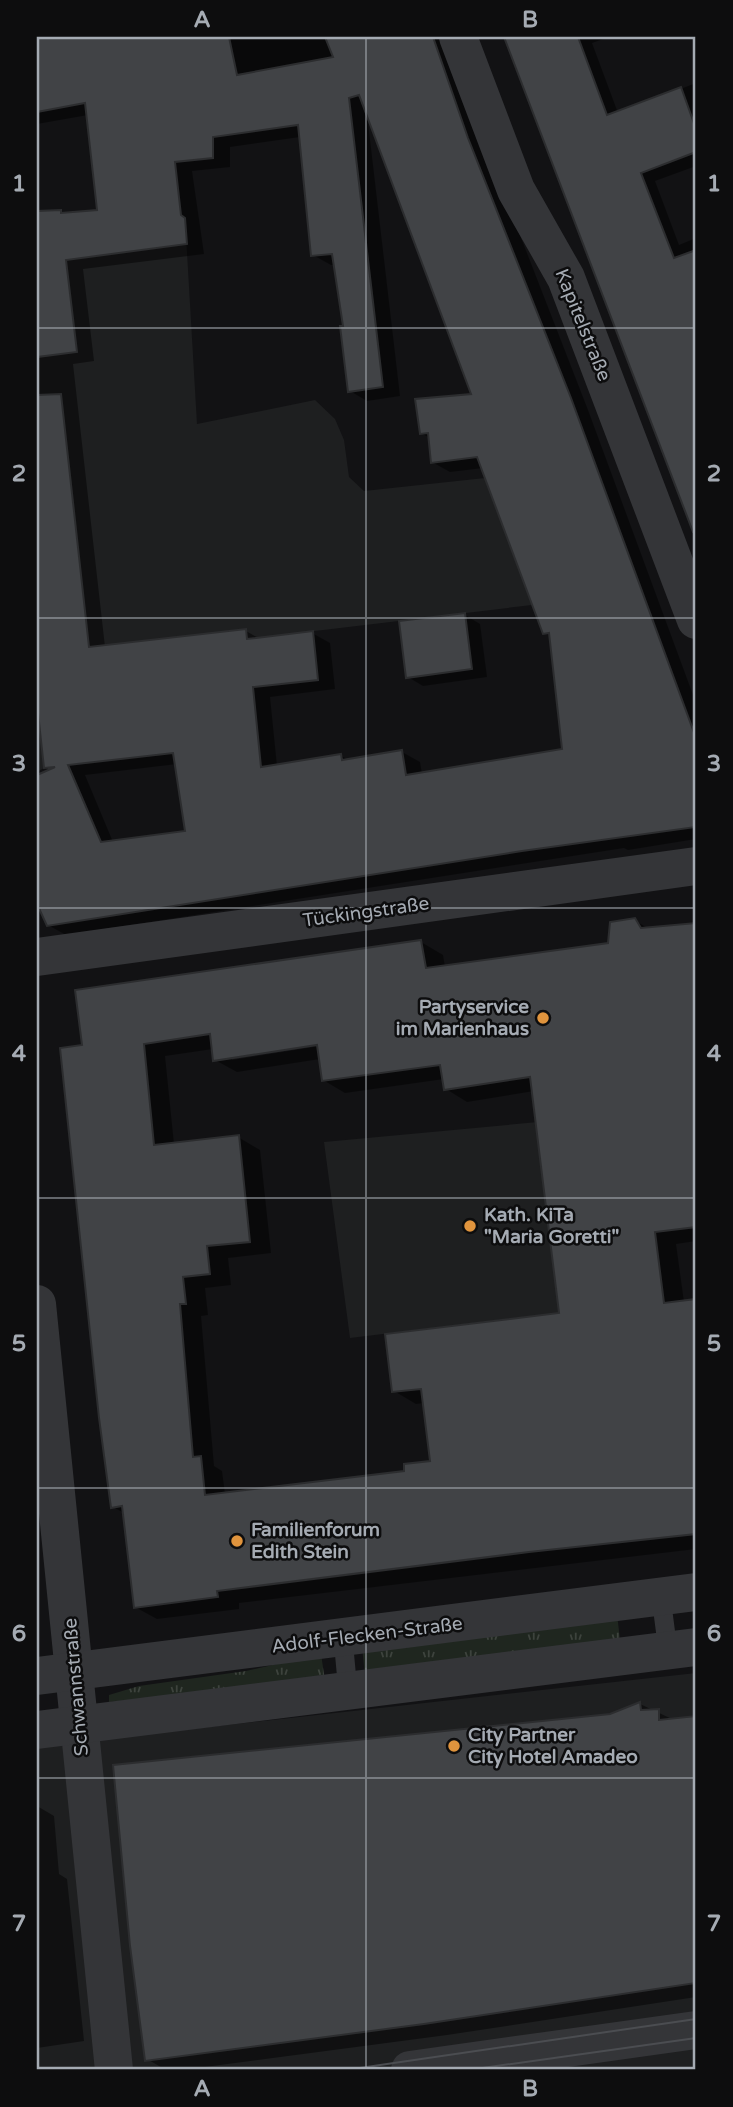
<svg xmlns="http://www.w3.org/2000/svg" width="733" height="2107" font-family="'Varela Round',sans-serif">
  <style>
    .built { fill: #1e1f20 }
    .grass { fill: url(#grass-tufts) }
    .shadow { fill: #0007; fill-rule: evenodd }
    .building { fill: #414346; stroke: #2c2d2f; stroke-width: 2; fill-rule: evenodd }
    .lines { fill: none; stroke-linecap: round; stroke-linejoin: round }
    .lane { stroke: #343538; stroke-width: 19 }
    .street { stroke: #343538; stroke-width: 38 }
    .tram { stroke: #4b4d51; stroke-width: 2 }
    .grid { fill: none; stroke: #a5abb3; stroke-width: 2; stroke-opacity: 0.55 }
    .poi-dot { fill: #e0943d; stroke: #0d0d0e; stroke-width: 2.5 }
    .labels { text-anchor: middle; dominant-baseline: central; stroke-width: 5; stroke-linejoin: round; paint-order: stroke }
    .street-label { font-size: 19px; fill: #a5abb3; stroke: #0d0d0e }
    .poi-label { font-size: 19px; font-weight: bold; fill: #a5abb3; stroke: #0d0d0e; text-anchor: start }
    .neatline { fill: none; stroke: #a5abb3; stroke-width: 2.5 }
    .grid-label { font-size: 23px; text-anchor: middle; font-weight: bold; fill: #a5abb3 }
  </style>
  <defs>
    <pattern id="grass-tufts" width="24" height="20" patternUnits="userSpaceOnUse" patternTransform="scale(1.75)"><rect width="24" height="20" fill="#1f261f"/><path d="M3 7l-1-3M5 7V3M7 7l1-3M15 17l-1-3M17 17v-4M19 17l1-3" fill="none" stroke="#3d433d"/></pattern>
  </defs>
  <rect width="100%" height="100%" fill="#121214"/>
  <g class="built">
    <path d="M163,203L185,218L197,424L315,400L335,419L344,440L349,477L364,491L485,478L532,605L248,639L259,744L44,768L37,772V215Z"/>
    <path d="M592,1117L613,1309L531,1316L350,1338L324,1142Z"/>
    <path d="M696,1673V2070H37V1746Z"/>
  </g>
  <g class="grass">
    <path d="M617,1614L620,1640L365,1676L362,1646Z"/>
    <path d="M321,1654L325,1681L109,1702V1695L139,1686L246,1671Z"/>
  </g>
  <g class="shadow">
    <path d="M37,37H443L588,410L696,703V839L628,850L624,848L66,935L48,925L37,899V777L51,770L46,767L37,689V248H41L37,217L99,211L88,115L37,124ZM367,114L473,395L421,433L430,438L432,462L450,472L483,468L544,632L552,637L564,750L422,774L420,762L402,752L349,760L341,756L277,766L270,697L335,689L330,643L312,633L260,639L246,631L105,647L73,364L94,361L83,269L204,254L192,171L230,167V147L300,137L313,255L331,265H336L345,327L350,391L367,401L400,396ZM177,764L187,832L113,842L85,775Z"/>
    <path d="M506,37H609L592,43L618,113L696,83V166L655,181L679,245L696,238V534Z"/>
    <path d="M465,615L480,624L487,677L423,686L408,677Z"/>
    <path d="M634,920L649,929L696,925V1241L676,1244L684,1302L696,1301V1549L239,1603V1609L157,1619L135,1607L124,1513L113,1507L84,1047L421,942L443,955L445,967L610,944ZM325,1042L326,1045L232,1060V1056ZM213,1049L215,1060L237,1072L320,1059L323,1080L345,1093L444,1079L446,1089L467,1102L534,1091L561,1315L394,1391L416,1404L424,1403L432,1463L406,1473L225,1494L222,1471L214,1466L201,1316L208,1315L205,1288L231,1285L228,1258L271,1253L260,1150L238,1137L174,1144L165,1056Z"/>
    <path d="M640,1704L674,1720L696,1718V1997L447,2035L182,2070H166L147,2059L610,1715Z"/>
    <path d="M37,1806L54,1816L59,1874L67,1879L84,2041L37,2048Z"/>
  </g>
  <g class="building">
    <path d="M37,37H229L237,75L333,57L325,37H433L468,138L571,398L696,738V827L522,851L47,926L37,904V775L55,767L44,768L37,704V395L61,394L89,647L246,629L247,639L313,631L318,680L253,687L261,767L341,754L342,760L402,750L406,775L562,749L549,633L543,634L477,457L431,463L428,433L420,434L415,399L471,394L359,95L349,98L383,387L348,392L340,326H343L332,254L311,256L298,125L213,137V158L175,162L181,215L185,218L187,244L66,260L77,352L37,357V211L61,210V213L97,210L85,103L37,112ZM173,753L185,831L101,842L68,765Z"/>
    <path d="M504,37H578L607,115L681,87L696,129V152L641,173L674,258L696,250V531L693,532Z"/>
    <path d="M465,613L472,669L406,678L399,621Z"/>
    <path d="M635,918L641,928L696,923V1227L655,1232L664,1303L696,1299V1534L529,1552L217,1591L218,1597L134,1608L122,1506L111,1508L99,1418L60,1048L82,1045L75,990L421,940L426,968L608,943L610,922ZM210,1034L213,1061L317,1045L322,1081L440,1065L444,1090L530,1077L559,1313L385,1334L392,1392L421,1389L430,1461L404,1464V1471L205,1495L201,1456L193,1457L180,1304H186L183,1277L210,1274L207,1246L250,1242L239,1135L154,1145L144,1044Z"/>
    <path d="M640,1702L641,1710L659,1709V1720L696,1716V1983L424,2024L145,2061L130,1946L113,1765L610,1714Z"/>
  </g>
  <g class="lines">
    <g class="lane">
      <path d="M661,1597L668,1651"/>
      <path d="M343,1638L348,1692"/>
    </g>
    <g class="street">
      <path d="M458,37L516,190L566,278L696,620"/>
      <path d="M37,957L696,866"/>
      <path d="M37,1304L114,2070"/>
      <path d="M37,1676L696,1592"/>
      <path d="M37,1730L696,1647"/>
      <path d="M410,2070L696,2030"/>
    </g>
    <g class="tram">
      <path d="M346,2070L696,2019"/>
      <path d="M468,2070L696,2038"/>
    </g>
  </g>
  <path class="grid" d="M366,37V2070M37,328H696M37,618H696M37,908H696M37,1198H696M37,1488H696M37,1778H696"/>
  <g class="poi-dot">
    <circle cx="543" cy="1018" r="7"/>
    <circle cx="470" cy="1226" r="7"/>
    <circle cx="237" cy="1541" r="7"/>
    <circle cx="454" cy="1746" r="7"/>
  </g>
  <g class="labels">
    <g class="street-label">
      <text transform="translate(583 325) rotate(68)">Kapitelstraße</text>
      <text transform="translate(366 912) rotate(-8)">Tückingstraße</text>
      <text transform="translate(367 1635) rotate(-7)">Adolf-Flecken-Straße</text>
      <text transform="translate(76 1687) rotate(-95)">Schwannstraße</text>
    </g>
    <g class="poi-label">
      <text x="529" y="1007" text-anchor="end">Partyservice<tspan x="529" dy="22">im Marienhaus</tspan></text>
      <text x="484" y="1215">Kath. KiTa<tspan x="484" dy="22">"Maria Goretti"</tspan></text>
      <text x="251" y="1530">Familienforum<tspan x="251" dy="22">Edith Stein</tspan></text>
      <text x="468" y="1735">City Partner<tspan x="468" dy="22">City Hotel Amadeo</tspan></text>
    </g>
  </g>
  <rect width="733" height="2107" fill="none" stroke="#0d0d0e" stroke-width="77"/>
  <rect x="38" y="38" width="656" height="2030" class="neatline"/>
  <g class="grid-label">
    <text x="202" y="27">A</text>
    <text x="530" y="27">B</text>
    <text x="19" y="191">1</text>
    <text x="714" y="191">1</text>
    <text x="19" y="481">2</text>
    <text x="714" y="481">2</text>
    <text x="19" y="771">3</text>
    <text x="714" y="771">3</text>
    <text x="19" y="1061">4</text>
    <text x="714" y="1061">4</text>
    <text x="19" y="1351">5</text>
    <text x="714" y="1351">5</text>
    <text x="19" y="1641">6</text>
    <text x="714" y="1641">6</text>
    <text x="19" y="1931">7</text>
    <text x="714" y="1931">7</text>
    <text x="202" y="2096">A</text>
    <text x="530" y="2096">B</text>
  </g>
</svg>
